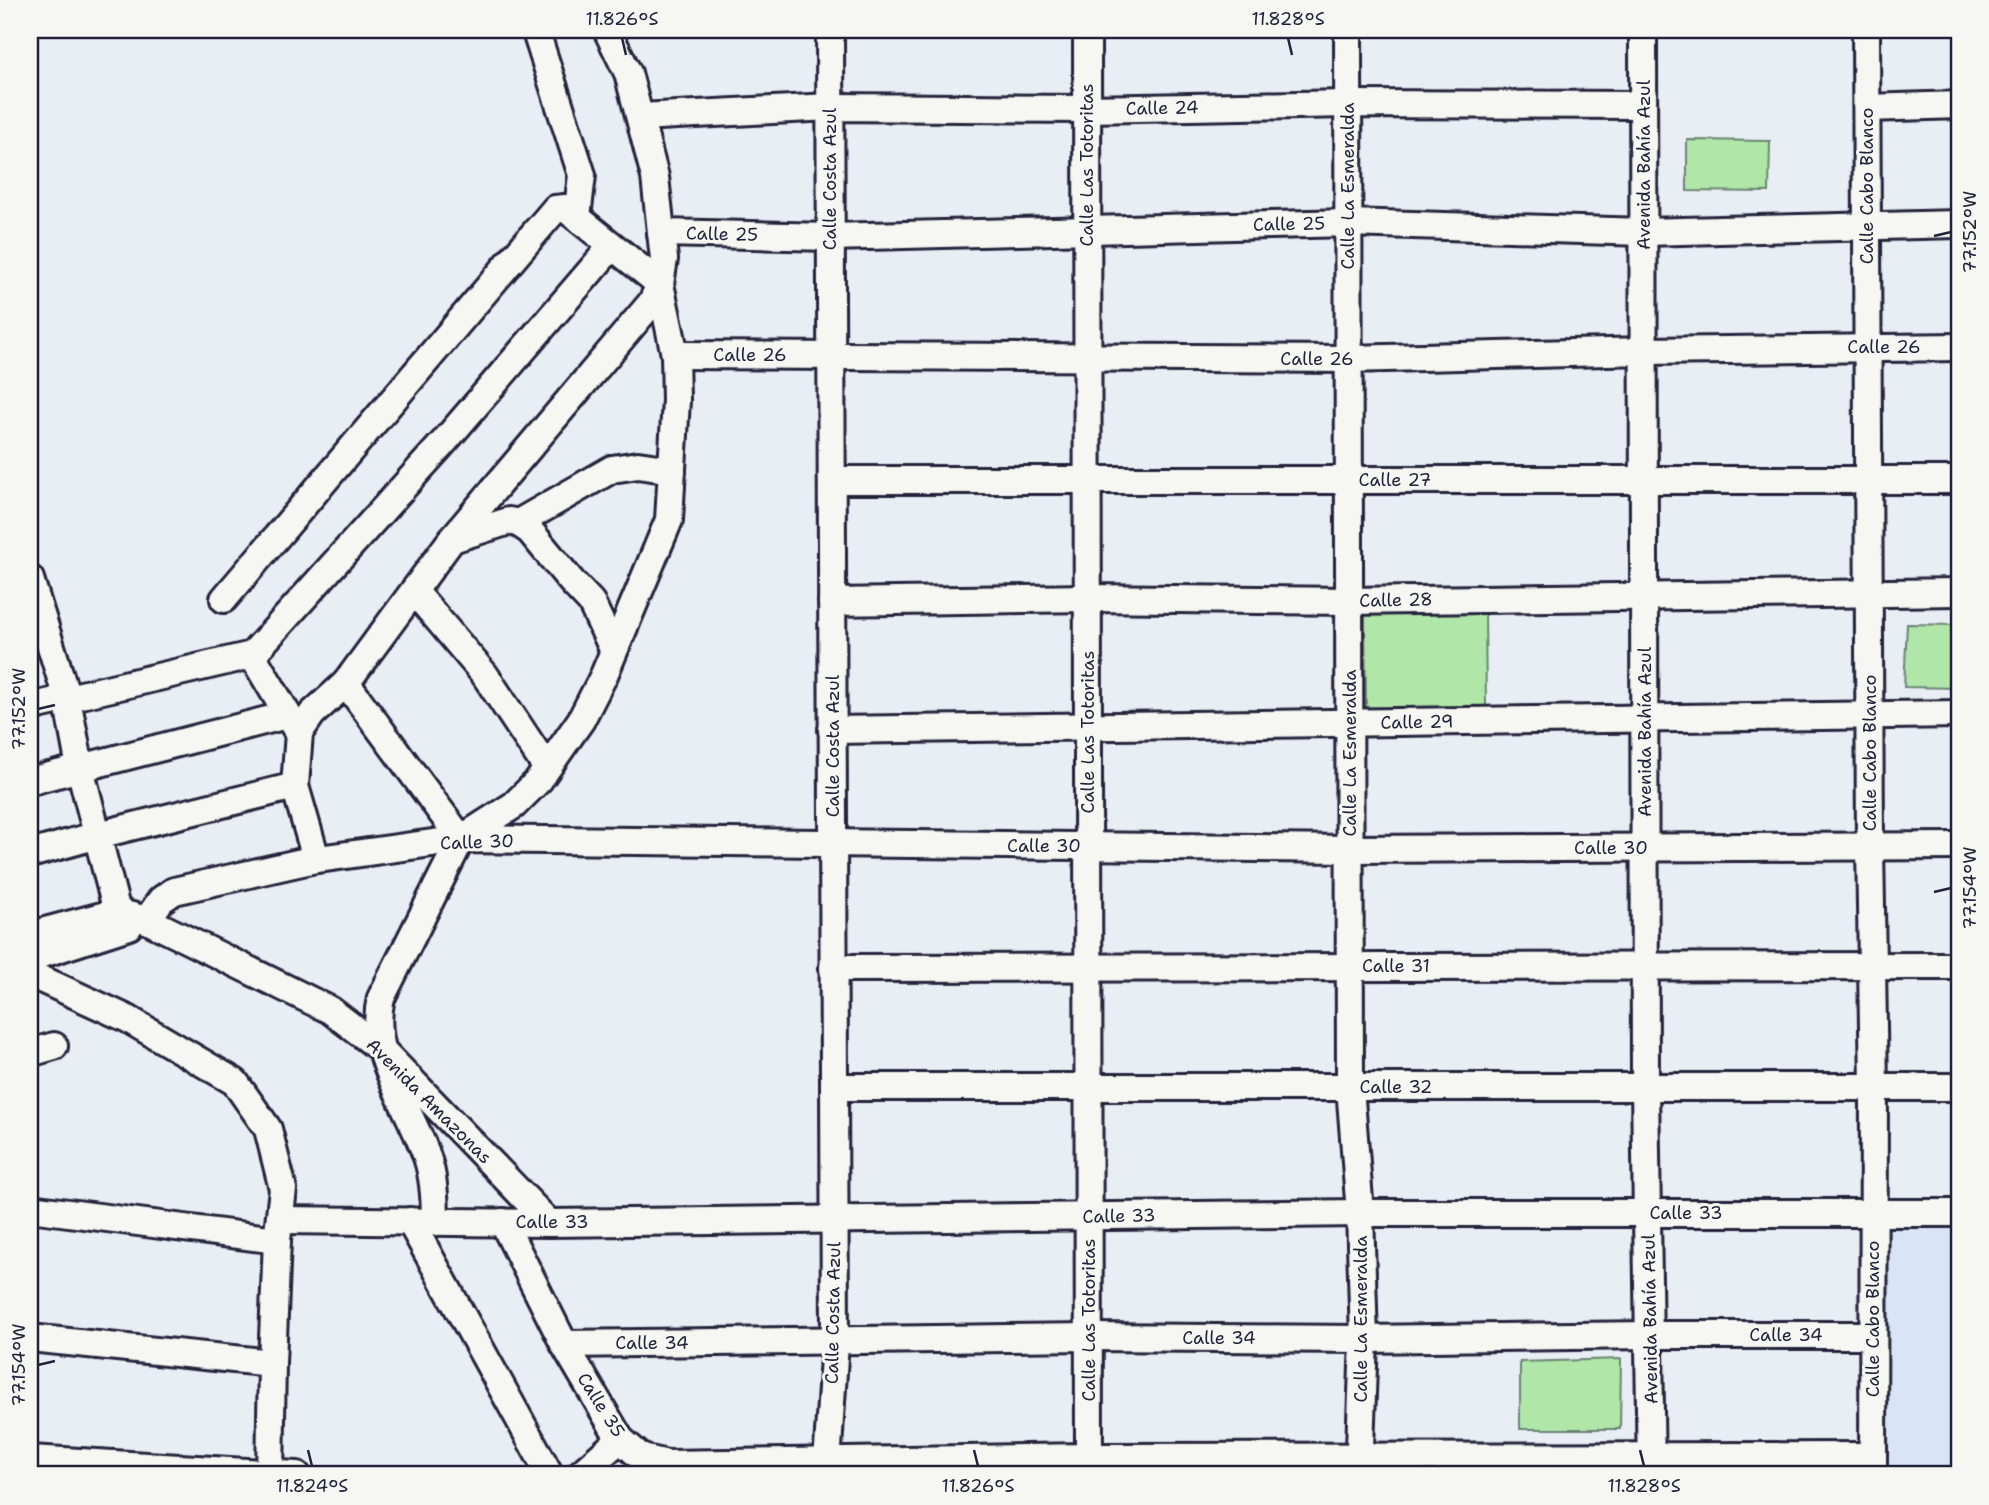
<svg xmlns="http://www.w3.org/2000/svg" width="1989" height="1505" font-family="'Shantell Sans',sans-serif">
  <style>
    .built { fill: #d9e5f7 }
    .green { fill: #b0e6a8; stroke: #698472; stroke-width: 2 }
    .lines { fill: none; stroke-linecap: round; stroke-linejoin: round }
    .minor-casing { stroke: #22223b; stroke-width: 32 }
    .minor { stroke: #f6f6f2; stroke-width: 26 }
    .ticks { fill: none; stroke: #22223b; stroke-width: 2.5 }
    .labels { text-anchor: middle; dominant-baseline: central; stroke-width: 6; stroke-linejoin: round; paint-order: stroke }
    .street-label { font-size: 18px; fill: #22223b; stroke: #f6f6f2 }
    .neatline { fill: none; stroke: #22223b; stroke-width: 2.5 }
    .ticks-label { font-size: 18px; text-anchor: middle; fill: #22223b }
  </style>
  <rect width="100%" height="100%" fill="#e9eef4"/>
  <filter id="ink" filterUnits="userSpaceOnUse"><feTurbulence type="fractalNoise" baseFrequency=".0143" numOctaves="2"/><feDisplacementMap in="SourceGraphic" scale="14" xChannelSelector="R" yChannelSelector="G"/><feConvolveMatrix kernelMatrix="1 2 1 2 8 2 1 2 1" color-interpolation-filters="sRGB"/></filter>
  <g filter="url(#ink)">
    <path class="built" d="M1959,1227V1475H1890L1888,1228Z"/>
    <g class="green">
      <path d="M1687,140L1770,141L1769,192L1687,191Z"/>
      <path d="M1485,611L1486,708L1366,709L1365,612Z"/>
      <path d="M1907,624L1959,625V688L1904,687Z"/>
      <path d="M1621,1359L1620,1429H1520V1362Z"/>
    </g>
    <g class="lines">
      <g class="minor-casing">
        <g id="minor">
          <path d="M1087,30L1089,1475"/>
          <path d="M1348,30L1350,1087L1360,1213L1364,1339L1359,1475"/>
          <path d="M1643,30L1645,1088L1651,1475"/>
          <path d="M1866,30L1870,846L1874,1087L1873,1475"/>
          <path d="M536,32L582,175L577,217"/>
          <path d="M1867,108L1959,105"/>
          <path d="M640,117L830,107L1087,109L1348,104L1643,105"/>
          <path d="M661,233L831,237L1348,223L1644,232L1959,224"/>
          <path d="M675,355L1349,359L1644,351L1959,347"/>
          <path d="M832,480H1959"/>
          <path d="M518,523L612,469L638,465L672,470"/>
          <path d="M452,539L509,521L518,523L530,531L572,582L591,602L613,649"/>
          <path d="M30,579L67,698L80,768L117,912"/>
          <path d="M414,591L485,675L546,767"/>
          <path d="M224,599L555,209L565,208L660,284L675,355L676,400L669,520L604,675L581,720L539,780L514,805L461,839L381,998C367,1053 410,1107 427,1157C434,1177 435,1201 435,1222"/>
          <path d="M832,602L1088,598L1349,601L1959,592"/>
          <path d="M252,655L296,729"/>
          <path d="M346,683L461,839"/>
          <path d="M30,707L252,655L444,442L612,246"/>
          <path d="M832,730L1959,714"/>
          <path d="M30,781L287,715"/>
          <path d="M30,854L98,835L295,786"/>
          <path d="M311,860L313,848L295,786L299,733L312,714L346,683L452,539L652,302L660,284L664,259L655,177L628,73L607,30"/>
          <path d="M147,920L161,900L174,891L311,860L461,839L1350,849L1959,846"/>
          <path d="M30,935L117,912L147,920L330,1010L381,1049L549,1223"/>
          <path d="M30,958L129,926"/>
          <path d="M833,968L1959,966"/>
          <path d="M30,974L128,1019L235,1082L268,1129L283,1189L277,1240L272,1363L270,1475"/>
          <path d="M30,1053L54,1046"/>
          <path d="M834,1087H1959"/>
          <path d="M30,1208L277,1240"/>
          <path d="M280,1220L549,1223L1360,1213H1959"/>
          <path d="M410,1221L550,1475"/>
          <path d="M503,1222L564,1344L620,1439L642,1458L667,1464L1089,1457L1873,1456"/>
          <path d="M30,1338L272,1363"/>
          <path d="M564,1344L1089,1337L1364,1339L1650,1335H1873"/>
          <path d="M30,1459L297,1475"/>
          <path d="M579,1475L620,1439"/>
          <path d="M824,1475L827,1463L835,1342L830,30"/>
        </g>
      </g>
      <use href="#minor" class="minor"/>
    </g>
  </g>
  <path class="ticks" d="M622,38L626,55M1288,38L1292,55M1934,236L1951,232M38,709L55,705M1934,892L1951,888M38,1365L55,1361M308,1450L312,1466M974,1450L978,1466M1640,1450L1644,1466"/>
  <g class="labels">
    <g class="street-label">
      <text transform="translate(1162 108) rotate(-1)">Calle 24</text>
      <text transform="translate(1087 165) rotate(-90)">Calle Las Totoritas</text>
      <text transform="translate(1644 165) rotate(-90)">Avenida Bahía Azul</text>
      <text transform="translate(830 179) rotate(-90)">Calle Costa Azul</text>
      <text transform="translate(1348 186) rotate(-90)">Calle La Esmeralda</text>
      <text transform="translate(1867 186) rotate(-90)">Calle Cabo Blanco</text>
      <text transform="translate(1289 224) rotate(-1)">Calle 25</text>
      <text transform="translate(722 234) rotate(1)">Calle 25</text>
      <text x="1884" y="347">Calle 26</text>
      <text x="750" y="355">Calle 26</text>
      <text x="1317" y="359">Calle 26</text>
      <text x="1395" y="480">Calle 27</text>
      <text transform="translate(1396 600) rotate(-1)">Calle 28</text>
      <text transform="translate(1417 722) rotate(-1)">Calle 29</text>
      <text transform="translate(1088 732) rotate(-90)">Calle Las Totoritas</text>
      <text transform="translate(1645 732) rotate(-90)">Avenida Bahía Azul</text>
      <text transform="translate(833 746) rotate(-90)">Calle Costa Azul</text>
      <text transform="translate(1350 753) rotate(-90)">Calle La Esmeralda</text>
      <text transform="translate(1870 753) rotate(-90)">Calle Cabo Blanco</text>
      <text transform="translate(477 842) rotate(-2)">Calle 30</text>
      <text x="1044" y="846">Calle 30</text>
      <text x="1611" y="848">Calle 30</text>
      <text x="1396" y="966">Calle 31</text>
      <text x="1396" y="1087">Calle 32</text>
      <text transform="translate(429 1101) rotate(45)">Avenida Amazonas</text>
      <text x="1686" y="1213">Calle 33</text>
      <text transform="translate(1119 1216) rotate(-1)">Calle 33</text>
      <text x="552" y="1222">Calle 33</text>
      <text transform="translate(833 1313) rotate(-89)">Calle Costa Azul</text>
      <text transform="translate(1361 1319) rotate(-90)">Calle La Esmeralda</text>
      <text transform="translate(1650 1319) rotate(-91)">Avenida Bahía Azul</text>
      <text transform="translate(1873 1319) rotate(-90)">Calle Cabo Blanco</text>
      <text transform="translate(1089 1320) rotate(-90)">Calle Las Totoritas</text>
      <text x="1786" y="1335">Calle 34</text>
      <text x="1219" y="1338">Calle 34</text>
      <text x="652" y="1343">Calle 34</text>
      <text transform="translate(601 1405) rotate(58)">Calle 35</text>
    </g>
  </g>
  <rect width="1989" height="1505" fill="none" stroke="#f6f6f2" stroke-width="77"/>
  <rect x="38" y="38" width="1913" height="1428" class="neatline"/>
  <g class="ticks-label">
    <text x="622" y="25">11.826°S</text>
    <text x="1288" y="25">11.828°S</text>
    <text transform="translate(1970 232) rotate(-90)" y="6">77.152°W</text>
    <text transform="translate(19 709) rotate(-90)" y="6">77.152°W</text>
    <text transform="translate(1970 888) rotate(-90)" y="6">77.154°W</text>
    <text transform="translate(19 1365) rotate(-90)" y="6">77.154°W</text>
    <text x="312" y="1492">11.824°S</text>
    <text x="978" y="1492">11.826°S</text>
    <text x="1644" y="1492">11.828°S</text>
  </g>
</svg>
